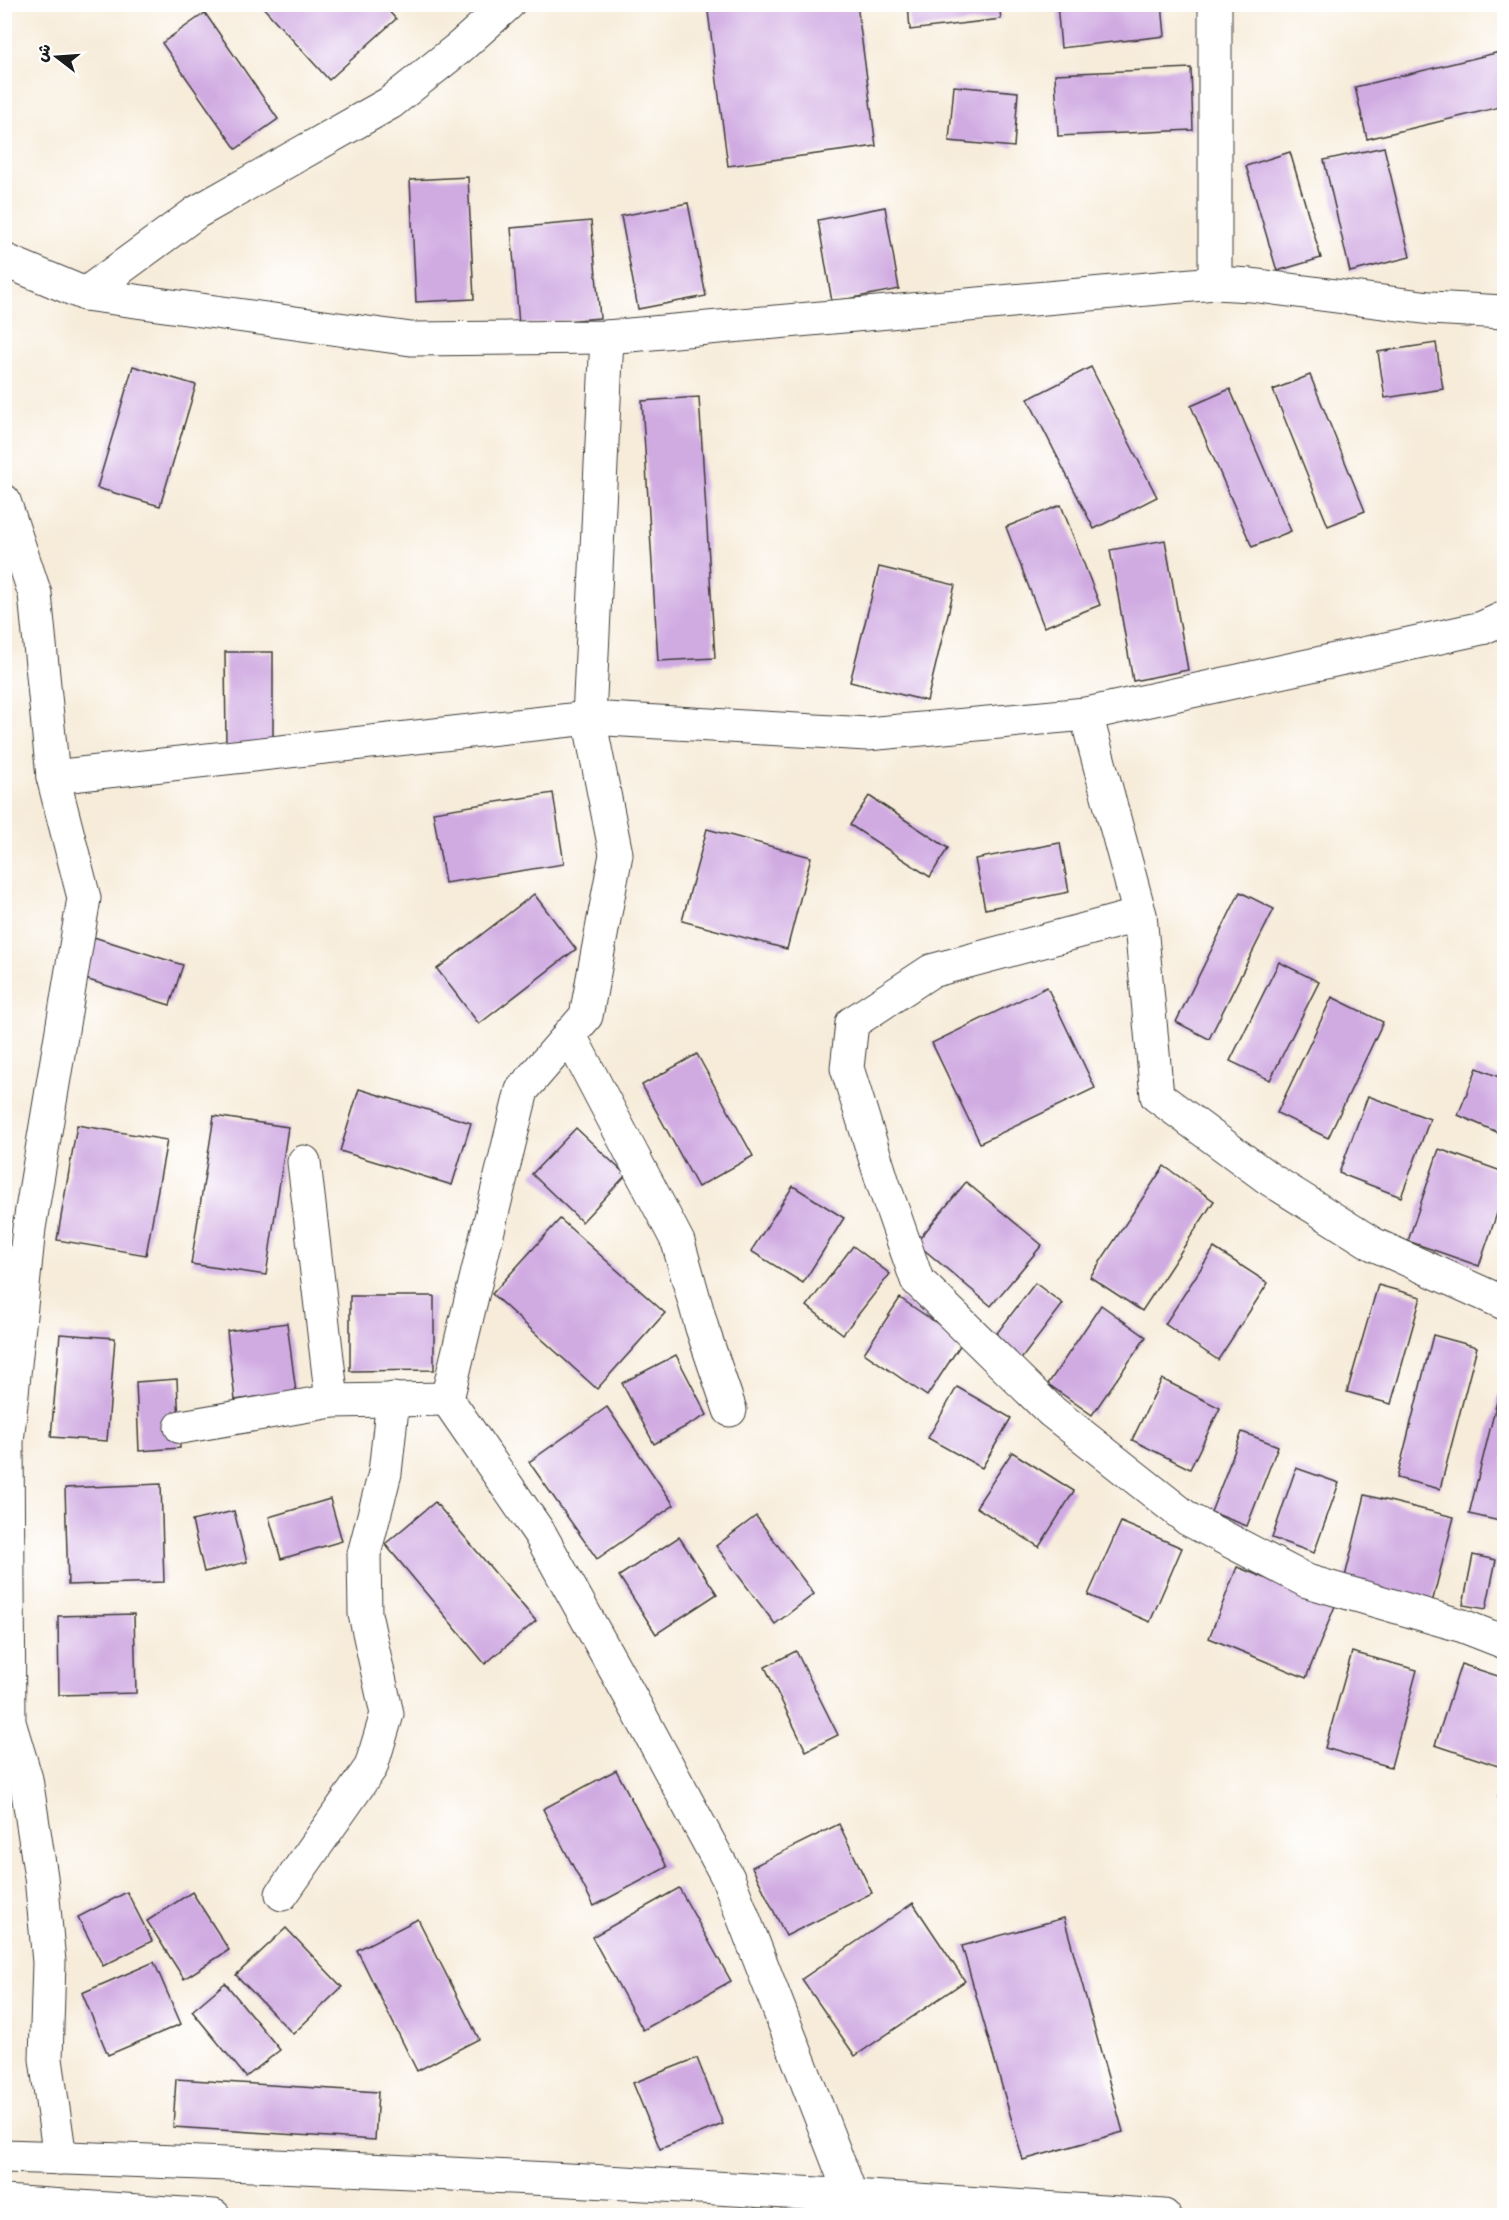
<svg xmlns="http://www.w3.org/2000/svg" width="1509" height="2220" font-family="'Playpen Sans','Playpen Sans Arabic',sans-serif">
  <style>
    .building { fill: #d0abe2 }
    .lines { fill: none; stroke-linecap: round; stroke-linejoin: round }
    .minor-casing { stroke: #3d3b38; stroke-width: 35 }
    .minor { stroke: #fff; stroke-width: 33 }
  </style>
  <rect width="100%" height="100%" fill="#fff"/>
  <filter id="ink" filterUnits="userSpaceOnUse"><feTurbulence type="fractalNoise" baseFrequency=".0167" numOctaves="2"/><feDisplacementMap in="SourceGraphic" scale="12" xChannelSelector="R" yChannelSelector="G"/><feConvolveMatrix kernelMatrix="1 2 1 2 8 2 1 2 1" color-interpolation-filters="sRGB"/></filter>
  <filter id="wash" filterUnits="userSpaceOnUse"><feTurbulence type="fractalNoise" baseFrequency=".008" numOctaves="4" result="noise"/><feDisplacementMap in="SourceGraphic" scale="24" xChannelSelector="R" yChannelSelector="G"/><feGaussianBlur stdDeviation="1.35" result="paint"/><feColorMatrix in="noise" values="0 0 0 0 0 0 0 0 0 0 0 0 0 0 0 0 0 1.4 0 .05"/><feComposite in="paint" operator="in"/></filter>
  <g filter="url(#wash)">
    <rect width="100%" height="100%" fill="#f7ecda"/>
    <g id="blocks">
      <g class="building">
        <path d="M260,4H382L396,19L329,80Z"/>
        <path d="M707,4H857L876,146L728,166Z"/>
        <path d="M908,4H999L1001,19L910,30Z"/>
        <path d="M1057,4H1162L1165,36L1061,48Z"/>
        <path d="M205,13L278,119L236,149L162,43Z"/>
        <path d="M1504,51V106L1367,139L1355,87Z"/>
        <path d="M1191,68L1193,130L1058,136L1055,74Z"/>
        <path d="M954,86L1018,92L1014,147L949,141Z"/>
        <path d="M1384,147L1410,257L1350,272L1324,160Z"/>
        <path d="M1290,152L1321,258L1277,271L1246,166Z"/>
        <path d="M468,177L474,299L416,302L410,180Z"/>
        <path d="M688,203L706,296L638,309L621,216Z"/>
        <path d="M885,207L899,289L832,302L818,220Z"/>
        <path d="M591,221L600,318L519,325L511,228Z"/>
        <path d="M1436,343L1443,389L1385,398L1378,352Z"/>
        <path d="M133,366L196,385L160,506L97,488Z"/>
        <path d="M1091,367L1157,497L1094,529L1028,399Z"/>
        <path d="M1310,375L1365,511L1328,526L1273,390Z"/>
        <path d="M1230,389L1291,531L1252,547L1191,406Z"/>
        <path d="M699,397L715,658L658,661L642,401Z"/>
        <path d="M1061,505L1100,605L1044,627L1006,527Z"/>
        <path d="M1165,540L1188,670L1133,681L1110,550Z"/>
        <path d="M879,567L955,585L927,701L850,682Z"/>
        <path d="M225,652H273V747H226Z"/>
        <path d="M553,793L564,864L445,883L433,812Z"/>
        <path d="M869,796L948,848L930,877L850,825Z"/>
        <path d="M707,829L811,857L787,949L682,921Z"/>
        <path d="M1060,843L1069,892L985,909L975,859Z"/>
        <path d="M1240,892L1274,909L1209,1039L1176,1022Z"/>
        <path d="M534,894L576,949L479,1024L437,969Z"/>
        <path d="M84,934L183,965L170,1005L72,975Z"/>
        <path d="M1279,962L1319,982L1270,1080L1230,1061Z"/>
        <path d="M1047,987L1095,1088L980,1143L932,1043Z"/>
        <path d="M1332,997L1383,1022L1328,1138L1277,1113Z"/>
        <path d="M697,1054L753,1156L698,1187L642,1085Z"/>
        <path d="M1477,1068L1504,1079V1135L1458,1115Z"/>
        <path d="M359,1089L471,1123L452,1185L340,1151Z"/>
        <path d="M1368,1096L1430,1119L1401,1197L1339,1173Z"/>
        <path d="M214,1116L288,1127L266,1275L191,1264Z"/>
        <path d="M77,1125L167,1140L146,1255L57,1240Z"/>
        <path d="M576,1128L626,1175L582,1222L532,1174Z"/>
        <path d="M1439,1149L1504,1172V1193L1479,1266L1408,1241Z"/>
        <path d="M1164,1166L1214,1201L1142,1311L1090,1277Z"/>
        <path d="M966,1182L1042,1245L991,1306L916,1243Z"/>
        <path d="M793,1186L844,1218L803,1283L751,1251Z"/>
        <path d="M560,1219L665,1313L597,1389L492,1294Z"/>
        <path d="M853,1246L890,1274L843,1334L807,1306Z"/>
        <path d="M1214,1248L1268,1283L1218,1360L1165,1324Z"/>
        <path d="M1035,1283L1063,1304L1019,1362L991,1341Z"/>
        <path d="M1378,1285L1421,1297L1391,1404L1347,1392Z"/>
        <path d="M350,1296H434V1370L350,1371Z"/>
        <path d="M900,1298L963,1341L927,1396L864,1353Z"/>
        <path d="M1101,1305L1146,1337L1092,1415L1048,1384Z"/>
        <path d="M287,1323L296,1392L235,1400L227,1331Z"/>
        <path d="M60,1334L115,1338L107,1441L51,1437Z"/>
        <path d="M1433,1335L1477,1347L1440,1489L1397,1478Z"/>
        <path d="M676,1355L707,1415L654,1444L622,1383Z"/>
        <path d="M1504,1373V1522L1469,1514Z"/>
        <path d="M177,1379L180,1448L139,1451L136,1382Z"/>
        <path d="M1162,1379L1220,1408L1190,1469L1132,1440Z"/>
        <path d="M957,1387L1011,1418L982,1468L928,1438Z"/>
        <path d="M607,1407L674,1505L597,1559L529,1462Z"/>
        <path d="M1242,1432L1278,1446L1247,1526L1211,1512Z"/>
        <path d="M1012,1452L1074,1491L1039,1547L976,1507Z"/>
        <path d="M1296,1468L1339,1483L1314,1553L1272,1538Z"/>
        <path d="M161,1484L164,1582L68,1585L65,1488Z"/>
        <path d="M1365,1495L1454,1517L1432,1603L1344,1581Z"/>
        <path d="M330,1499L342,1541L281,1559L269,1517Z"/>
        <path d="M435,1502L536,1621L485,1664L385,1544Z"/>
        <path d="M234,1511L247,1562L204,1572L192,1521Z"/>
        <path d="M756,1516L814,1594L775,1624L716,1546Z"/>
        <path d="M1121,1522L1182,1548L1150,1622L1088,1595Z"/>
        <path d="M679,1537L717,1594L656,1634L619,1576Z"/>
        <path d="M1473,1555L1496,1560L1486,1609L1463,1605Z"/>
        <path d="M1237,1567L1335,1606L1306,1678L1209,1638Z"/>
        <path d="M134,1614L136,1693L59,1695L58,1616Z"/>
        <path d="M796,1651L838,1735L806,1751L765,1667Z"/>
        <path d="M1352,1652L1417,1670L1391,1767L1325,1748Z"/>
        <path d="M1461,1664L1504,1678V1768L1435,1745Z"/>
        <path d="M616,1770L667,1867L594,1906L543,1809Z"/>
        <path d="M1504,1781V1799L1498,1796Z"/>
        <path d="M839,1824L872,1893L786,1936L752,1867Z"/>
        <path d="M679,1888L731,1981L643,2030L592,1937Z"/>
        <path d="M127,1892L152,1941L103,1966L78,1917Z"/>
        <path d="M192,1892L229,1950L184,1979L147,1921Z"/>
        <path d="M913,1903L965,1981L855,2056L802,1979Z"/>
        <path d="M1064,1918L1123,2132L1023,2160L962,1946Z"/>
        <path d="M418,1919L479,2039L417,2071L357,1950Z"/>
        <path d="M286,1928L342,1987L293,2034L236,1975Z"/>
        <path d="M154,1962L181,2024L108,2055L82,1993Z"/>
        <path d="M225,1983L280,2050L246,2077L192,2011Z"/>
        <path d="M697,2058L723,2124L660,2149L633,2083Z"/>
        <path d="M176,2079L378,2092L375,2140L173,2127Z"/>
      </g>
    </g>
  </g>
  <g filter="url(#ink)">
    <use href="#blocks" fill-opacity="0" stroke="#3d3b38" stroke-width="1.5"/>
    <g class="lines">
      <g class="minor-casing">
        <g id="minor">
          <path d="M1215,4V283L1251,285L1430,308L1504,312"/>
          <path d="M4,260L85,294L411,339L607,337L1215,283"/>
          <path d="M85,294L197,212L390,103L459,48L508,4"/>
          <path d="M607,337L589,718L616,854L586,1016L522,1090L447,1399L540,1534L630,1696L728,1878L851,2195"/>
          <path d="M4,501L35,594L53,777L84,898L29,1228L7,1442L9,1722L26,1779L41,1877L49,1962L46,2059L60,2158"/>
          <path d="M1086,714L1140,915L1157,1096L1268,1178L1373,1244L1504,1303"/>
          <path d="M53,777L589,718L867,734L1086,714L1482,628L1504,618"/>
          <path d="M1140,915L931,971L852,1023L847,1068L883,1183L917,1280L1051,1411L1188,1519L1307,1581L1463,1626L1504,1642"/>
          <path d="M569,1034L678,1242L702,1328L730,1410"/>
          <path d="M304,1162L332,1401"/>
          <path d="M181,1427L332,1401L447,1399"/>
          <path d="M282,1894L371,1767L387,1714L365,1614L364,1554L385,1473L393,1399"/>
          <path d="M4,2156C391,2168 778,2190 1164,2216"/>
          <path d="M4,2202L214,2216"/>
        </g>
      </g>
      <use href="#minor" class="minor"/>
    </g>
  </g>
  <rect width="1509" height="2220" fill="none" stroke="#fff" stroke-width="24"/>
  <g transform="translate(57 57) rotate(287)" stroke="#ffffff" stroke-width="4.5" paint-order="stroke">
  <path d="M0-4.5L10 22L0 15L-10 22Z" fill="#1c1c1c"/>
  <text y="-9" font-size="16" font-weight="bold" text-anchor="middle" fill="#1c1c1c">ش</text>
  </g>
</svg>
